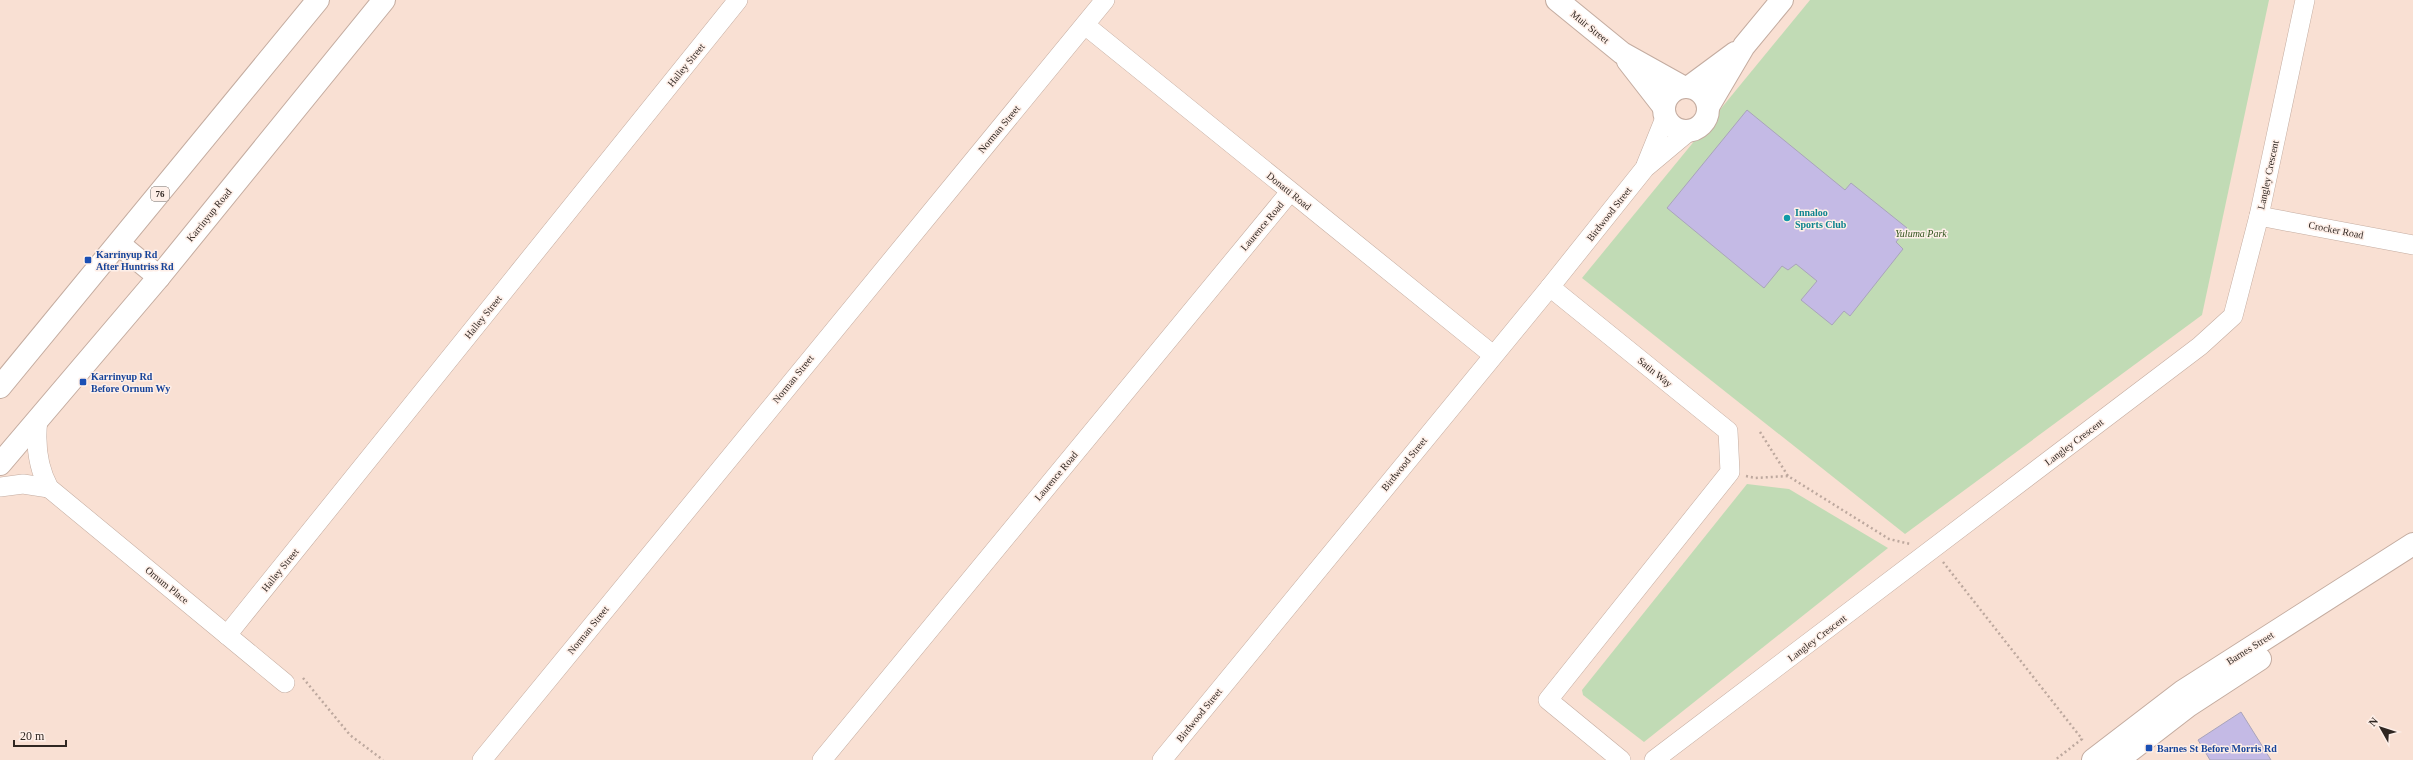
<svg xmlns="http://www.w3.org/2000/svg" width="2413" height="760" font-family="'Times New Roman',serif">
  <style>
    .green { fill: #c1dbb5 }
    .building { fill: #c4bae5; stroke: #a9a4ba }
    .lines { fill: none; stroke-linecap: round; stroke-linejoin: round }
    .minor-casing { stroke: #c4aca0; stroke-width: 20 }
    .tertiary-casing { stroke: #c4aca0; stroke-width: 24 }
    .secondary-casing { stroke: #c4aca0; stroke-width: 24 }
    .trunk-casing { stroke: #c4aca0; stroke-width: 24 }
    .path { stroke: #bda89e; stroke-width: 2.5; stroke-dasharray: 2 3; stroke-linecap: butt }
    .minor { stroke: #fff; stroke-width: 19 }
    .tertiary { stroke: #fff; stroke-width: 22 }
    .secondary { stroke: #fff; stroke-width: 22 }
    .trunk { stroke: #fff; stroke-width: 22 }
    .culture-dot { fill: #0f9aa8; stroke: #feefe8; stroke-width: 1.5 }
    .transit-dot { fill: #1a4fb4; stroke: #feefe8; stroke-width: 1.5 }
    .labels { text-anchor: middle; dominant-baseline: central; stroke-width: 3; stroke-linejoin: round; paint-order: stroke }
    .shield { fill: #feefe8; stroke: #6e635d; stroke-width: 1 }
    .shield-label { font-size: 9px; font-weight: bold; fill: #302722 }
    .street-label { font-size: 10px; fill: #302722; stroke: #feefe8 }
    .culture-label { font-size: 10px; font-weight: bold; fill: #0d838f; stroke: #feefe8; text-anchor: start }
    .park-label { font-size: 10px; font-style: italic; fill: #31531d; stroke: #feefe8 }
    .transit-label { font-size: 10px; font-weight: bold; fill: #164399; stroke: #feefe8; text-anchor: start }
  </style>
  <rect width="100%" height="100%" fill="#f9e0d3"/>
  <g class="green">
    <path d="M1810,0H2269L2202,315L1905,534L1582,278Z"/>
    <path d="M1747,484L1789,489L1888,548L1644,742L1583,695L1582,690Z"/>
  </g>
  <g class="building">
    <path d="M1747,110L1845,190L1851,183L1907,228L1896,242L1903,249L1850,316L1844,311L1832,325L1801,300L1817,281L1796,264L1788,270L1782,266L1764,288L1667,208Z"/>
    <path d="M2241,712L2271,760H2210L2198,740Z"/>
  </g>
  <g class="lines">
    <g class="minor-casing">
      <g id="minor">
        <path d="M1085,25L1493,355"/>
        <path d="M1646,165L1665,118"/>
        <path d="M2259,216L2413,245"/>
        <path d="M1550,287L1728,431L1730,472L1548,700L1621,760"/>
        <path d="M38,419C35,444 37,466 49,488L285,683"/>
        <path d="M0,487L23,484L49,488"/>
        <path d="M227,635L738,0"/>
        <path d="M482,760L1105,0"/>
        <path d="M822,760L1290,192"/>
        <path d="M1162,760L1550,287L1645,168L1688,132"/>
        <path d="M1654,760L2200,346L2233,316L2259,216L2305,0"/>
      </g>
    </g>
    <g class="tertiary-casing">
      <g id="tertiary">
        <path d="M1557,0L1622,53L1683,87"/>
        <path d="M1628,61L1663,106"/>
        <circle cx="1686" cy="109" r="22"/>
        <path d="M1689,87L1735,53"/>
        <path d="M1708,107L1744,46L1782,0"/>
      </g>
    </g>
    <g class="secondary-casing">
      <g id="secondary">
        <path d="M2093,760L2183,691L2413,544"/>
        <path d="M2118,760L2188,706L2260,659"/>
      </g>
    </g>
    <g class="trunk-casing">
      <g id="trunk">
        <path d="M119,244L159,277"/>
        <path d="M0,387L318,0"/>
        <path d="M0,464L159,277L384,0"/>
      </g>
    </g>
    <g class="path">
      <path d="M1760,432L1788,476"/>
      <path d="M1746,476L1755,478L1788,476L1889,539L1910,544"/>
      <path d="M1943,562L2082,739L2055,760"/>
      <path d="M303,678L350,735L383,760"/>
    </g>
    <use href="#minor" class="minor"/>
    <use href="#tertiary" class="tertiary"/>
    <use href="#secondary" class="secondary"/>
    <use href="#trunk" class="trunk"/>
  </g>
  <circle class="culture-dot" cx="1787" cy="218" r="4"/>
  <g class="transit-dot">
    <rect x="84" y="256" width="8" height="8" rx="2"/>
    <rect x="79" y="378" width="8" height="8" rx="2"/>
    <rect x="2145" y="744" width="8" height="8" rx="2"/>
  </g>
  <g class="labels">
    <rect class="shield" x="151" y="187" width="18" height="14" rx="3"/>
    <g class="shield-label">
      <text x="160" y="194">76</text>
    </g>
    <g class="street-label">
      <text transform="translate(1590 27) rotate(39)">Muir Street</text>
      <text transform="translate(686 65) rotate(-51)">Halley Street</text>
      <text transform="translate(999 129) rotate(-50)">Norman Street</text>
      <text transform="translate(2268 175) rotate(-78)">Langley Crescent</text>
      <text transform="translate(1289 191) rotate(39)">Donatti Road</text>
      <text transform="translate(1609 214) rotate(-52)">Birdwood Street</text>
      <text transform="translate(209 215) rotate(-51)">Karrinyup Road</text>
      <text transform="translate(1262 226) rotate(-50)">Laurence Road</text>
      <text transform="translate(2336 230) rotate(11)">Crocker Road</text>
      <text transform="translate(483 317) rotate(-51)">Halley Street</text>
      <text transform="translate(1655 372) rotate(39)">Satin Way</text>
      <text transform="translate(793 379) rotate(-51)">Norman Street</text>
      <text transform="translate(2074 442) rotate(-37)">Langley Crescent</text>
      <text transform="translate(1404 464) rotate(-51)">Birdwood Street</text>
      <text transform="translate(1056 476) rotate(-50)">Laurence Road</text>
      <text transform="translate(280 570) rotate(-51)">Halley Street</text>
      <text transform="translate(167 585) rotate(39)">Ornum Place</text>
      <text transform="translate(588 630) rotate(-51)">Norman Street</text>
      <text transform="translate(1817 638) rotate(-37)">Langley Crescent</text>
      <text transform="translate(2250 648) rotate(-32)">Barnes Street</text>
      <text transform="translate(1199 715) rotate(-51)">Birdwood Street</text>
    </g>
    <g class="culture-label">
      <text x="1795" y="212">Innaloo<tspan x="1795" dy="12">Sports Club</tspan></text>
    </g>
    <g class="park-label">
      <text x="1921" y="233">Yuluma Park</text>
    </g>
    <g class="transit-label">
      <text x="96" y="254">Karrinyup Rd<tspan x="96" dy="12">After Huntriss Rd</tspan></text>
      <text x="91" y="376">Karrinyup Rd<tspan x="91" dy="12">Before Ornum Wy</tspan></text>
      <text x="2157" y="748">Barnes St Before Morris Rd</text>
    </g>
  </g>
  <g transform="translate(2381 728) rotate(309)" stroke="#feefe8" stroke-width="3" paint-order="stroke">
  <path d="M0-3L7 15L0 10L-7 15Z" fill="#302722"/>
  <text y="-6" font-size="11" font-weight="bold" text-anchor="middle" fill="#302722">N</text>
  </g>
  <path d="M14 740v6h52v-6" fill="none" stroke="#302722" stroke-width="2"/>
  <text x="20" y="740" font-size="12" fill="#302722" stroke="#feefe8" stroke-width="3" paint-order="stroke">20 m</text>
</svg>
